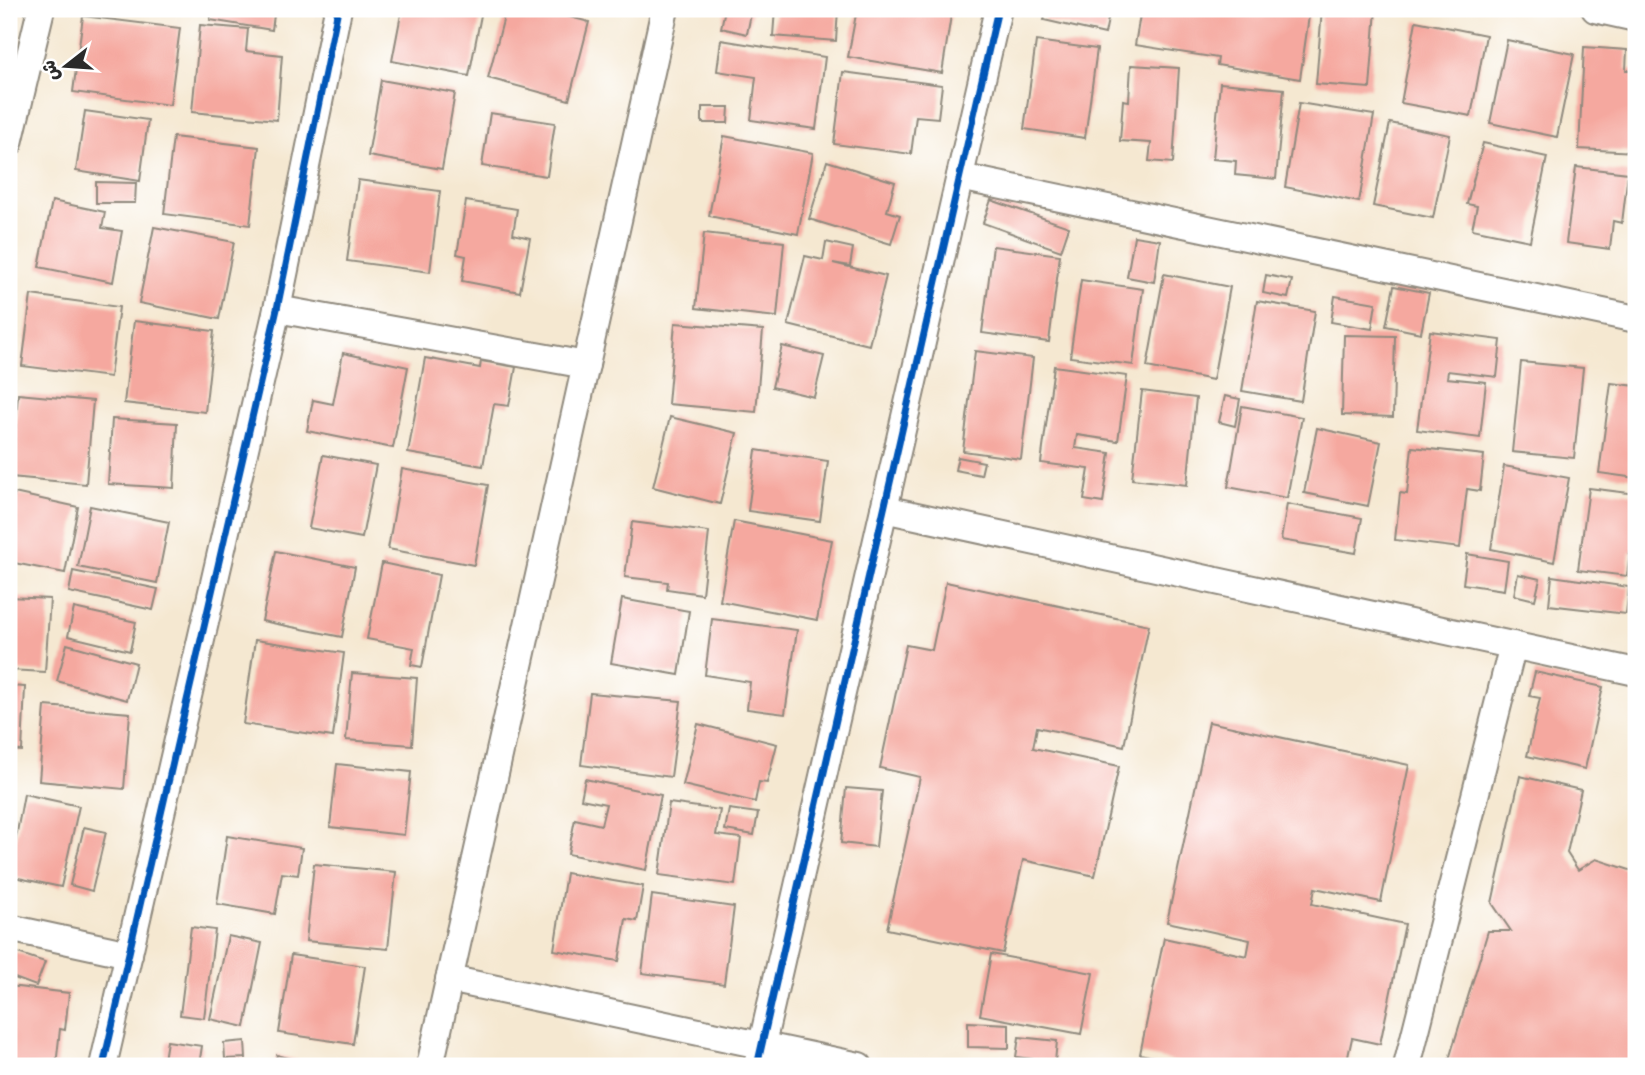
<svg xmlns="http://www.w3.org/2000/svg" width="1645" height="1075" font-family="Sriracha,'Playpen Sans Arabic',sans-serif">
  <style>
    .building { fill: #f5a89f }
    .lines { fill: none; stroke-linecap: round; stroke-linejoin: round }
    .street-casing { stroke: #908a7e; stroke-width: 30 }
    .street { stroke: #fff; stroke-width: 26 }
    .cycleway-casing { stroke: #fff; stroke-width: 11 }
    .cycleway { stroke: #0057b8; stroke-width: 7 }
  </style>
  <rect width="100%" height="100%" fill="#fff"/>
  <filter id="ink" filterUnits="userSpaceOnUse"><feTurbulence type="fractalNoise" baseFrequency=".0143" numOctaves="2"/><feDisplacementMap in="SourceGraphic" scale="14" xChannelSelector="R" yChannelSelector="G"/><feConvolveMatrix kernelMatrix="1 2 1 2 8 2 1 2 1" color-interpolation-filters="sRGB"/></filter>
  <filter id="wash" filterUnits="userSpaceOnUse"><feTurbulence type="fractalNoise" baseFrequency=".00686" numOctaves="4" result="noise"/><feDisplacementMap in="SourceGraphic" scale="28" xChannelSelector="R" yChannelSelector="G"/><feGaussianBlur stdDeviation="1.57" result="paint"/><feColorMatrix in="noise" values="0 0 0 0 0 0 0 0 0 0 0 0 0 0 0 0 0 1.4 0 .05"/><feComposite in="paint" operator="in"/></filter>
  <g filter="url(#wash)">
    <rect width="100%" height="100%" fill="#f5e8d1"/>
    <g id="blocks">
      <g class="building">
        <path d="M212,9H262V13L274,15L272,30L210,20Z"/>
        <path d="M402,9H449L481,15L469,76L392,61Z"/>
        <path d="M506,9H540L589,22L569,100L488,78Z"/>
        <path d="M725,9H752L747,34L721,28Z"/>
        <path d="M775,9H838L836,41L773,36Z"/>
        <path d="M857,9H952L942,73L848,57Z"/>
        <path d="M1047,9H1110L1105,34L1044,20Z"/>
        <path d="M1141,9H1310L1300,79L1217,65L1218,58L1135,45Z"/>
        <path d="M1322,9H1376L1370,88L1316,84Z"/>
        <path d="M83,16L180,28L170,105L73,92Z"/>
        <path d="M1416,21L1486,35L1471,116L1401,103Z"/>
        <path d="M200,25L248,29L246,51L282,55L277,120L192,112Z"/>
        <path d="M721,40L825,57L816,129L751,120L756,77L717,71Z"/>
        <path d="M1507,40L1574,54L1557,137L1490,123Z"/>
        <path d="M1036,41L1097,49L1085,138L1024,129Z"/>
        <path d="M1584,47L1627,50L1626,70H1636V152L1579,149Z"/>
        <path d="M1131,65L1179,68L1173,163L1149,161L1151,143L1120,141L1123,100L1129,101Z"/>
        <path d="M843,72L942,85L938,118L916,116L911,154L834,144Z"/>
        <path d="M381,80L455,93L442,169L368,156Z"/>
        <path d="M1220,83L1284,89L1276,179L1235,175L1236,161L1213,159Z"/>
        <path d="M1299,103L1374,115L1359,202L1285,187Z"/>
        <path d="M702,107H729L728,123H702Z"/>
        <path d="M85,111L148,120L140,181L76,171Z"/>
        <path d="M490,113L555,123L547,176L482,166Z"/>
        <path d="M1390,123L1450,135L1433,218L1373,206Z"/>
        <path d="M724,136L813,153L798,234L709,216Z"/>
        <path d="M173,137L259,147L250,225L164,214Z"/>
        <path d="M1483,143L1547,157L1530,241L1472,229L1477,206L1467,204Z"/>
        <path d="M827,161L895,182L887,211L900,215L891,244L809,219Z"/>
        <path d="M1576,167L1628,173L1622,223L1613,221L1610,249L1566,243Z"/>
        <path d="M358,180L440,191L430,272L347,261Z"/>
        <path d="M96,182L136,183L135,203H96Z"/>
        <path d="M991,200L1069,227L1061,251L983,223Z"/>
        <path d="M52,201L105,212L102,228L122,231L113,282L39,267Z"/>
        <path d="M466,201L517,209L513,234L530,238L520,292L462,281L466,256L457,254Z"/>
        <path d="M154,227L234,242L219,319L139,303Z"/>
        <path d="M704,233L784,242L777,317L696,308Z"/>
        <path d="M1134,236L1160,240L1154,282L1127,277Z"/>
        <path d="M826,242L853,248L850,266L833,263L886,276L869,345L788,325L805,256L823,260Z"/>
        <path d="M993,246L1060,255L1049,342L982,333Z"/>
        <path d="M1164,274L1230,287L1213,380L1147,367Z"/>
        <path d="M1266,275L1292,280L1288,298L1263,293Z"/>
        <path d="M1081,280L1143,289L1133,365L1070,357Z"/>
        <path d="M1394,286L1429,293L1421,333L1386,326Z"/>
        <path d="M31,295L119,307L110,377L22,366Z"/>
        <path d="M1335,296L1376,303L1372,329L1331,322Z"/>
        <path d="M1257,301L1315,311L1301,401L1242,391Z"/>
        <path d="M134,321L214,331L205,412L124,403Z"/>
        <path d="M675,323L763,330L756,412L668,404Z"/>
        <path d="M1430,331L1501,340L1497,377L1448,371L1447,378L1486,382L1480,438L1417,430Z"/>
        <path d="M1344,335L1395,336L1393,417L1342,415Z"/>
        <path d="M782,346L824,356L814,397L772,387Z"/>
        <path d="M975,351L1033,358L1021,459L963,451Z"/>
        <path d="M343,353L408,367L393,448L307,431L313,400L333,404Z"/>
        <path d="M425,358L480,368L481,361L516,367L509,406L494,404L483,466L408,453Z"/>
        <path d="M1521,362L1583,368L1574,458L1512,452Z"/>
        <path d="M1054,366L1127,376L1118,441L1077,435L1075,448L1110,453L1103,503L1084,500L1089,469L1041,463Z"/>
        <path d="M1611,383L1636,386V478L1599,473Z"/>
        <path d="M1142,391L1196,398L1187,485L1132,479Z"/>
        <path d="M18,394L93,401L86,484L11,477Z"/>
        <path d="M1225,396L1240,399L1235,426L1219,422Z"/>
        <path d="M1242,406L1302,417L1287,498L1228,487Z"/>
        <path d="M670,417L737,433L720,504L653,487Z"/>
        <path d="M112,419L177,423L174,488L108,484Z"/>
        <path d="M1317,428L1381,442L1368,506L1304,493Z"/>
        <path d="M1412,447L1484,455L1480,491L1467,489L1460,548L1395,540L1400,493L1407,494Z"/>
        <path d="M756,450L828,461L820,521L748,511Z"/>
        <path d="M323,455L376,465L362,538L309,528Z"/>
        <path d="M958,457L984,462L981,475L955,470Z"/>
        <path d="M1504,466L1569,478L1554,562L1491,549Z"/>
        <path d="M402,469L488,485L474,565L388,549Z"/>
        <path d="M1589,488L1636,494V553L1630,552L1627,576L1578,570Z"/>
        <path d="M14,493L78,507L65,573L9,562V522Z"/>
        <path d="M1287,504L1362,518L1356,553L1281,540Z"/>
        <path d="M90,506L169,522L157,583L78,567Z"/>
        <path d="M734,521L832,540L817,620L720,601Z"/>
        <path d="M632,522L709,532L702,594L667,589L668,582L625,577Z"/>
        <path d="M276,551L355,567L342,637L262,621Z"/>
        <path d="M1467,554L1508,561L1504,590L1463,584Z"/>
        <path d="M382,563L439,575L422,667L411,665L414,648L367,639Z"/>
        <path d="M73,571L158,589L153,610L69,592Z"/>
        <path d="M1518,574L1540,579L1535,600L1514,595Z"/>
        <path d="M1552,576L1629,587L1626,614L1549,605Z"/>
        <path d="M946,582L1149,625L1124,746L1037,727L1033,748L1119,766L1095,876L1023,860L1003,953L887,929L920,777L880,768L906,645L932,650Z"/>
        <path d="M9,597L50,599L45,672L9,670Z"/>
        <path d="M622,599L689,611L679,675L611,663Z"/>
        <path d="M74,608L136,622L130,651L68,636Z"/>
        <path d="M712,619L797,630L785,714L747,709L750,682L705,675Z"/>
        <path d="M255,640L344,653L333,737L243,724Z"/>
        <path d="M67,644L136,663L127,700L57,681Z"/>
        <path d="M1535,672L1603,687L1585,769L1527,756L1540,698L1529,696Z"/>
        <path d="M352,673L417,678L412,745L346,740Z"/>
        <path d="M9,686L25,687L22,751L9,750Z"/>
        <path d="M590,693L681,701L671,777L581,765Z"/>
        <path d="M45,706L130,713L124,789L39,781Z"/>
        <path d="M1209,722L1409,765L1381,902L1315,888L1312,904L1405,924L1380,1044L1352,1038L1346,1066H1195L1140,1054L1164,938L1247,956L1250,940L1167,922Z"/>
        <path d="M698,724L777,744L767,783L759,782L755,802L683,785Z"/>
        <path d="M337,764L411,772L404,835L330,827Z"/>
        <path d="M1520,776L1581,790L1567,853L1578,870L1596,859L1636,872V1066H1447L1488,931H1511L1492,903Z"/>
        <path d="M585,779L661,795L646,870L568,854L575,819L601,825L606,804L581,799Z"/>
        <path d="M846,788L882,791L876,847L841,843Z"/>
        <path d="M24,794L79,806L61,887L9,876Z"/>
        <path d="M669,803L720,810L716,835L741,838L735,885L659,875Z"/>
        <path d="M729,809L758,813L754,835L725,830Z"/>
        <path d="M84,827L106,832L92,891L70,885Z"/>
        <path d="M227,836L302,848L298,875L282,873L275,914L217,904Z"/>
        <path d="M314,864L396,872L388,949L306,941Z"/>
        <path d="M566,873L643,886L637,921L626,919L619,961L554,950Z"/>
        <path d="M652,895L734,907L724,984L642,973Z"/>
        <path d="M191,927L215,930L204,1018L180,1015Z"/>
        <path d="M228,936L262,943L245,1027L210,1019Z"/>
        <path d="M9,950L45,962L36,986L9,976Z"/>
        <path d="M991,954L1093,973L1081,1034L980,1015Z"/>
        <path d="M291,955L365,966L353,1044L279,1033Z"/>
        <path d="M9,986L69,993L65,1030L60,1029L56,1066L9,1065Z"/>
        <path d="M968,1022L1009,1024V1048L968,1047Z"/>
        <path d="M1019,1037L1057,1041L1055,1062L1016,1057Z"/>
        <path d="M167,1041L202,1046L200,1059L239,1066H163Z"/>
        <path d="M245,1041L246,1058L225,1059L224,1043Z"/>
        <path d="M277,1055L315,1065V1066H274Z"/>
      </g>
    </g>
  </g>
  <g filter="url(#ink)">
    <use href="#blocks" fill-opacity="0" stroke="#908a7e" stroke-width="2"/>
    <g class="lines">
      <g class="street-casing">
        <g id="street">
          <path d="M1595,9L1636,18"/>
          <path d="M9,143L41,9"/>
          <path d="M960,177L1636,319"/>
          <path d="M277,309L586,365"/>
          <path d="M884,509L1636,672"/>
          <path d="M9,928L129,954"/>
          <path d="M449,979L859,1066"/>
          <path d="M103,1066L277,309L338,9"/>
          <path d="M430,1066L665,9"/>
          <path d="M757,1066L998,9"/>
          <path d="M1407,1066L1513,645"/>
        </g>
      </g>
      <use href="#street" class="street"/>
      <g class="cycleway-casing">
        <g id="cycleway">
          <path d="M103,1066L277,309L338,9"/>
          <path d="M757,1066L998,9"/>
        </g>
      </g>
      <use href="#cycleway" class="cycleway"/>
    </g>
  </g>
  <rect width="1645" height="1075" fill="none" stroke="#fff" stroke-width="35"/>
  <g transform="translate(66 66) rotate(253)" stroke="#ffffff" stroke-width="5" paint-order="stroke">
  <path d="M0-5L12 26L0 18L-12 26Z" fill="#2b2b2b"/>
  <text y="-10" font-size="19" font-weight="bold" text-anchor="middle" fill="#2b2b2b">ش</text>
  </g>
</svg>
